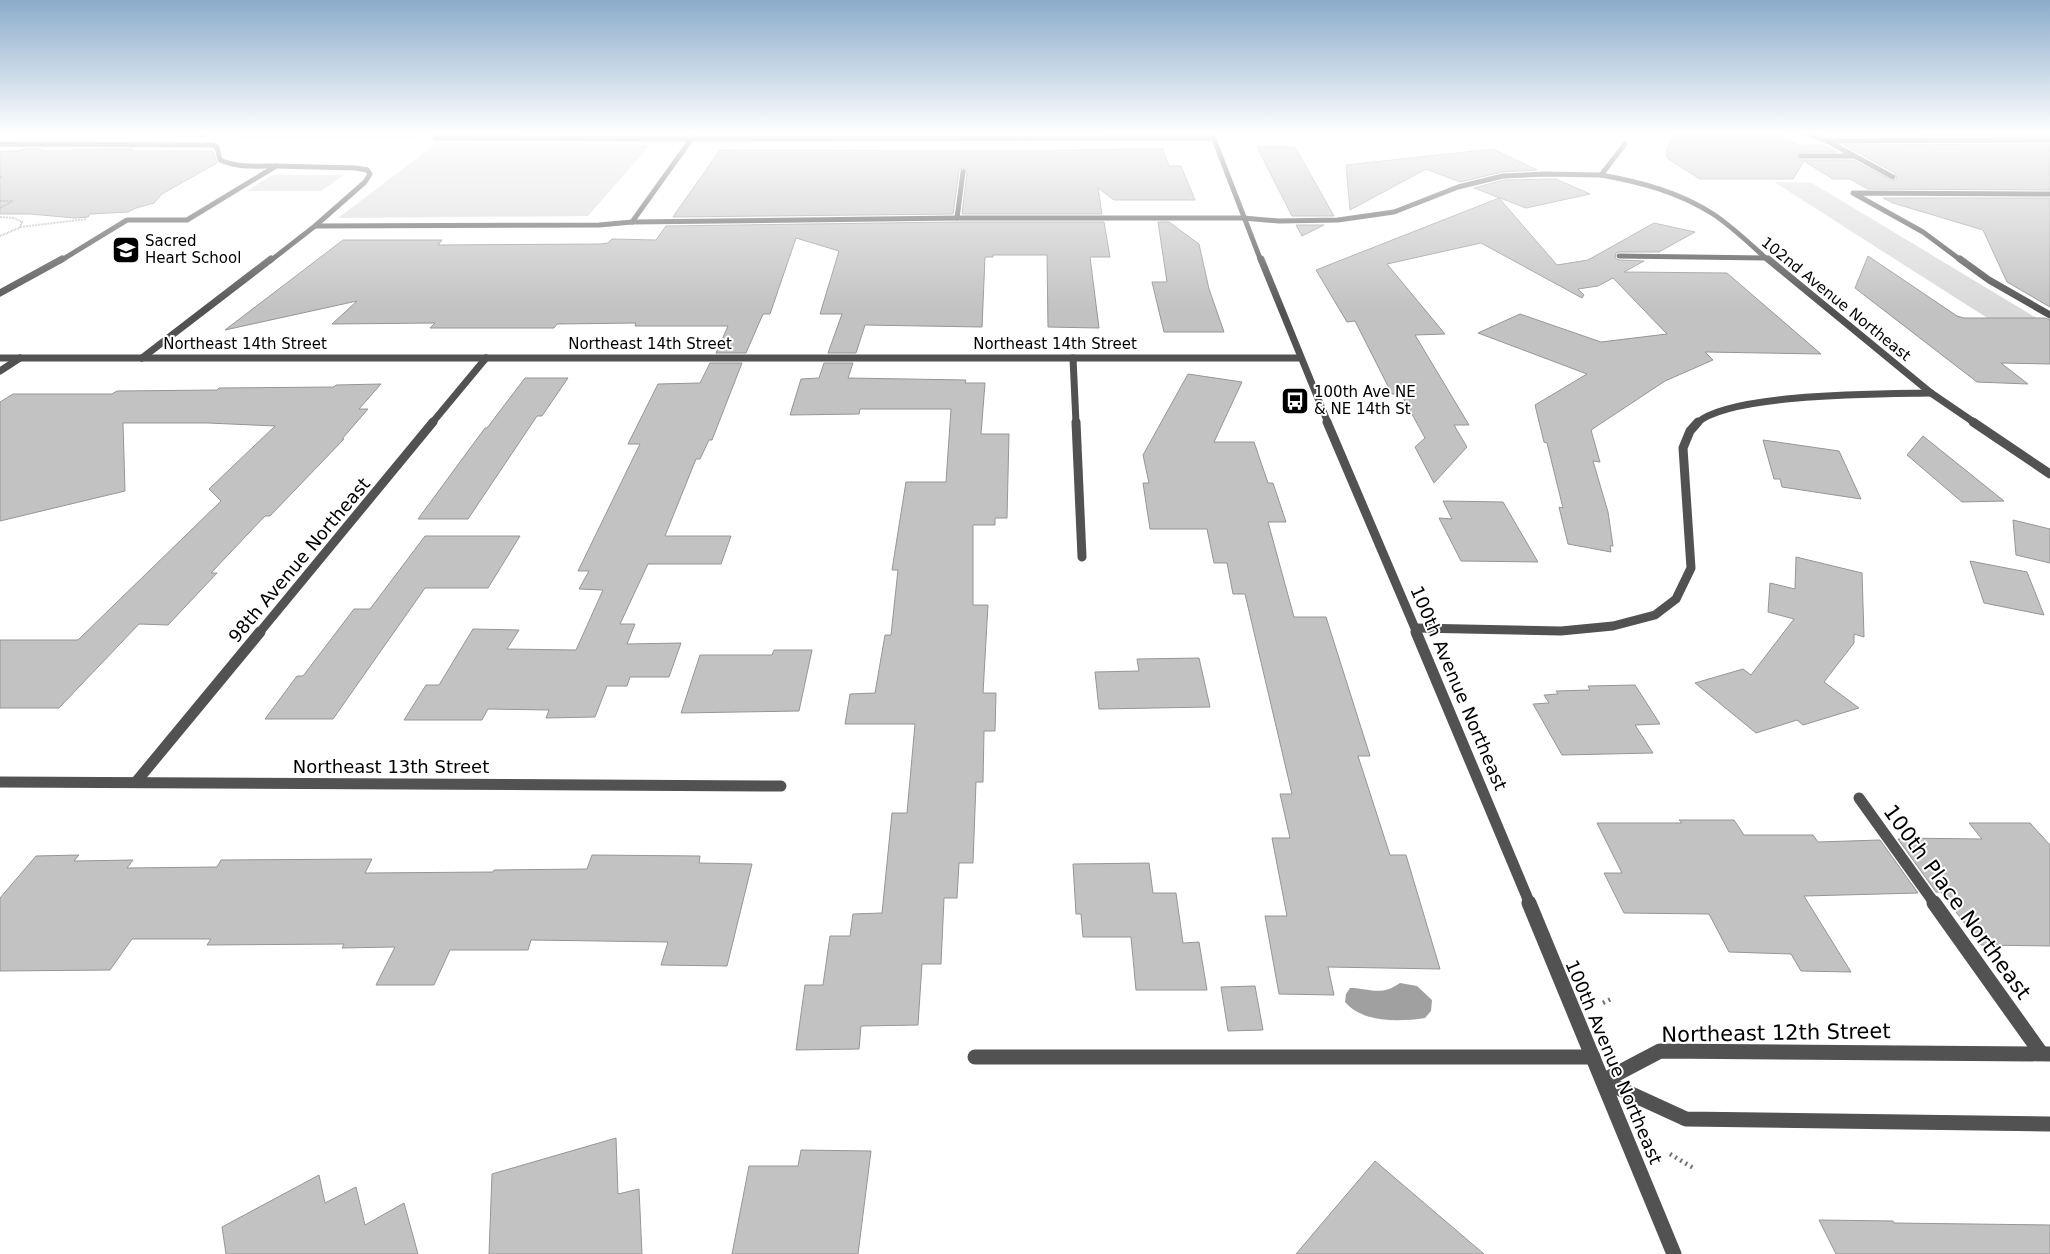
<svg xmlns="http://www.w3.org/2000/svg" width="2050" height="1254" font-family="'DejaVu Sans',sans-serif">
  <style>
    .green { fill: #d9d9d9 }
    .water { fill: #a0a0a0 }
    .building { fill: #c2c2c2; stroke: #969696 }
    .lines { fill: none; stroke-linecap: round; stroke-linejoin: round }
    .path-far1 { stroke: #747474; stroke-width: 2; stroke-dasharray: 0.5 1; stroke-linecap: butt }
    .path { stroke: #747474; stroke-width: 4.5; stroke-dasharray: 2 4; stroke-linecap: butt }
    .service-far2 { stroke: #525252; stroke-width: 5 }
    .service-far1 { stroke: #525252; stroke-width: 7 }
    .service { stroke: #525252; stroke-width: 15 }
    .minor-far4 { stroke: #525252; stroke-width: 5 }
    .minor-far3 { stroke: #525252; stroke-width: 7 }
    .minor-far2 { stroke: #525252; stroke-width: 9 }
    .minor-far1 { stroke: #525252; stroke-width: 11 }
    .minor { stroke: #525252; stroke-width: 15 }
    .tertiary-far4 { stroke: #525252; stroke-width: 5 }
    .tertiary-far3 { stroke: #525252; stroke-width: 7 }
    .tertiary-far2 { stroke: #525252; stroke-width: 9 }
    .tertiary-far1 { stroke: #525252; stroke-width: 11 }
    .tertiary { stroke: #525252; stroke-width: 15 }
    .labels { text-anchor: middle; dominant-baseline: central; stroke-width: 4; stroke-linejoin: round; paint-order: stroke }
    .far-poi-label { font-size: 15px; fill: #000; stroke: #fff; text-anchor: start }
    .far-street-label { font-size: 15px; fill: #000; stroke: #fff }
    .street-label { font-size: 18px; fill: #000; stroke: #fff }
    .near-street-label { font-size: 21px; fill: #000; stroke: #fff }
  </style>
  <rect width="100%" height="100%" fill="#fff"/>
  <g class="green">
    <path d="M437,143L650,145L588,216L338,218Z"/>
    <path d="M272,175H344L321,191H247Z"/>
    <path d="M1774,182L1812,183L2050,326V358Z"/>
  </g>
  <path class="water" d="M1400,983L1417,986L1432,1000L1431,1011L1425,1018C1399,1022 1363,1023 1345,1002L1346,994L1350,988C1371,988 1380,997 1400,983Z"/>
  <g class="building">
    <path d="M1674,134H1779L1797,145H1824L1837,152H1801L1797,156L1799,160H1853L1893,181L1897,179L1895,173L1844,145L2050,144V190L1868,189L1850,179H1833L1804,161L1793,179H1700L1667,158V148Z"/>
    <path d="M1919,134H2050V136H1923Z"/>
    <path d="M1257,147H1295L1334,216H1292Z"/>
    <path d="M28,148L41,149L43,151H68L76,149H133L129,151H213L217,163L162,194L154,203L136,208L128,212L90,214L88,217L75,218L30,214H0V151H18Z"/>
    <path d="M1125,149H1163L1169,166H1181L1195,200H1114L1098,188L1102,214H962L967,173L963,168L959,171L953,214L673,217L720,150L1031,151Z"/>
    <path d="M1493,149L1537,170L1502,172L1460,182L1426,169L1350,210L1346,165Z"/>
    <path d="M1556,179L1590,194L1526,208L1474,188L1504,180Z"/>
    <path d="M1499,198L1557,265L1588,260L1654,223L1695,232L1659,252H1619L1616,253L1615,258L1619,260L1644,261L1624,272L1727,273L1821,354L1705,352L1713,360L1665,381L1591,430L1600,462L1593,461L1608,512L1613,546H1610L1611,552L1568,544L1559,507L1563,508L1547,443L1544,442L1535,405L1587,374L1478,333L1520,314L1601,342L1667,334L1613,278L1598,286L1578,289L1584,295L1582,298L1481,243L1387,264L1445,334L1415,335L1469,425H1454L1467,447L1434,483L1415,447L1425,438L1401,394H1392L1355,321L1347,322L1316,270Z"/>
    <path d="M1883,198H2050V307L2007,282L1983,230L1893,203Z"/>
    <path d="M957,222H1104L1110,257H1090L1099,328L1048,327L1047,255H993V257H985L982,327L865,325L856,353H828L842,314H820L839,251L796,238L770,314H763L746,353H716L728,326H635L636,323L557,324L554,328H430L435,323L332,324L357,301L225,330L343,240H442L438,245L600,244L608,243L612,239L656,240L666,226Z"/>
    <path d="M1158,222H1169L1199,244L1209,289L1224,332H1164L1152,282H1167Z"/>
    <path d="M1296,225H1324L1302,236Z"/>
    <path d="M1868,256L1957,316L1964,318H2045L2050,320V364L2001,363L2028,384L1977,382L1855,288Z"/>
    <path d="M710,363H742L712,440H709L700,459H696L665,536H731L721,564H648L620,624H635L627,644L681,643L669,677H630L627,686H607L595,717L546,718L549,710L488,709L482,720H404L426,685H439L473,629L519,630L507,649L576,650L603,590L579,589L589,571H578L640,444H628L658,384L700,383Z"/>
    <path d="M824,363H853L848,378L966,380L965,383H985L981,434H1009L1007,518H995V525H973V605H988L983,693H996L995,731H984L983,782H976L973,863H959L957,898H944L941,964H922L918,1025L861,1026L859,1049L796,1050L805,985H823L830,936H850L853,914L882,913L892,813H907L915,724H845L850,694L875,693L885,635H891L898,570H892L906,482H946L951,409H860L859,414L790,415L801,379L819,378Z"/>
    <path d="M1188,374L1242,382L1214,442H1254L1268,483H1273L1286,522H1268L1294,617H1326L1370,756H1358L1390,855H1406L1440,969L1328,967L1334,995L1279,994L1265,916H1287L1272,838H1290L1280,794H1292L1245,594H1233L1227,563H1214L1207,529H1150L1143,483H1149L1143,455Z"/>
    <path d="M525,378H568L542,416H537L468,519H418L485,428H487Z"/>
    <path d="M381,384L359,409H368L342,439H344L270,516H265L211,573H217L168,625L139,624L59,708H0V640H78L221,501L209,489L275,426L208,423H123L125,491L0,521V402L13,394H112L117,391L217,390L219,388L334,387L336,385Z"/>
    <path d="M1923,436L2004,501L1962,502L1907,455Z"/>
    <path d="M1763,440L1839,451L1861,499L1782,487L1780,479H1774Z"/>
    <path d="M1443,501L1503,502L1538,562L1461,561L1439,518L1452,519Z"/>
    <path d="M2013,520L2050,529V563L2016,555Z"/>
    <path d="M425,536H520L488,588H425L333,719H265L297,676H303L354,609H370Z"/>
    <path d="M1796,557L1862,573L1864,637L1854,634V643L1824,682L1859,708L1803,725L1797,720L1756,733L1695,683L1743,669L1751,675L1794,619L1768,612L1770,583L1795,589Z"/>
    <path d="M1970,561L2027,572L2044,615L1984,603Z"/>
    <path d="M774,650H812L799,711L681,713L700,655H772Z"/>
    <path d="M1199,658L1210,707L1099,709L1095,672L1139,671L1137,659Z"/>
    <path d="M1635,685L1660,724L1635,725L1653,753L1562,755L1533,704L1549,703L1544,695L1558,694L1556,691L1590,690L1588,686Z"/>
    <path d="M1679,820H1734L1744,835H1813L1818,842L1880,840L1918,893L1804,896L1851,972L1801,971L1791,954L1729,952L1709,914L1624,913L1604,873H1622L1597,823H1682Z"/>
    <path d="M1969,823H2030L2050,845V946L1981,945L1941,892H1936L1898,839H1900L1899,838L1982,839Z"/>
    <path d="M79,855L74,861L133,860L127,868L217,867L221,860L372,859L365,873L493,872L494,870L587,869L592,855L700,856L699,863L752,864L727,966L661,965L668,942L531,940L528,950H450L434,985H376L395,947L342,948L344,944L207,945L211,939H132L110,970L0,971V898L36,856Z"/>
    <path d="M1149,863L1153,893H1176L1183,943L1199,942L1207,990H1136L1131,937H1083L1081,914H1076L1073,864Z"/>
    <path d="M1255,986L1263,1030L1228,1031L1221,987Z"/>
    <path d="M616,1138L618,1194L639,1189L642,1254H489L492,1174Z"/>
    <path d="M801,1150L871,1151L858,1254H732L749,1166H798Z"/>
    <path d="M1375,1161L1484,1254H1296Z"/>
    <path d="M319,1175L325,1203L356,1187L365,1225L404,1203L418,1254H226L222,1227Z"/>
    <path d="M1819,1220L1893,1221L1894,1223L2050,1225V1254H1836Z"/>
  </g>
  <g class="lines">
    <g class="path-far1">
      <path d="M237,138H415"/>
      <path d="M0,177H2L0,178"/>
      <path d="M0,201H13L0,208"/>
      <path d="M0,217L14,218L22,222L19,228L0,236"/>
      <path d="M20,227L87,219"/>
    </g>
    <g class="path">
      <path d="M1603,1003L1613,998"/>
      <path d="M1670,1154L1695,1169"/>
    </g>
    <g class="service-far2">
      <path d="M1808,134L1827,141L1893,177"/>
      <path d="M435,138L692,139"/>
      <path d="M1827,141L2050,140"/>
      <path d="M0,144L213,145L217,147L220,160C238,168 257,166 276,166L187,220H127L60,261"/>
      <path d="M1801,156H1852"/>
      <path d="M276,166L356,168L367,170"/>
      <path d="M957,218L963,172"/>
      <path d="M1962,261L1923,232L1853,193L2050,194"/>
    </g>
    <g class="service-far1">
      <path d="M1960,259L1989,280L2050,315"/>
      <path d="M0,293L62,259"/>
    </g>
    <path class="service" d="M975,1057H1593"/>
    <g class="minor-far4">
      <path d="M201,135L204,134"/>
      <path d="M692,139L1214,138"/>
      <path d="M1625,144L1601,175C1640,182 1679,192 1713,214C1733,227 1751,245 1769,261"/>
      <path d="M632,222L695,134"/>
      <path d="M315,226L599,225L632,222L957,218H1243L1279,221L1338,220L1394,212L1458,187L1503,176L1545,174L1601,175"/>
      <path d="M1619,256L1765,258"/>
      <path d="M270,261L315,226L365,182L370,174L367,170"/>
    </g>
    <g class="minor-far3">
      <path d="M1768,259L1931,393L1975,423"/>
      <path d="M0,358H1300"/>
      <path d="M142,358L271,259"/>
      <path d="M1073,358L1076,423"/>
      <path d="M0,371L20,358"/>
      <path d="M432,423L486,358"/>
      <path d="M1697,423C1730,393 1883,394 1931,393"/>
    </g>
    <g class="minor-far2">
      <path d="M1076,422L1082,557"/>
      <path d="M1973,422L2050,474"/>
      <path d="M1416,628L1561,631L1613,626L1655,615L1676,599L1691,568L1683,448L1690,431L1698,422"/>
      <path d="M259,633L433,422"/>
    </g>
    <g class="minor-far1">
      <path d="M0,782L781,786"/>
      <path d="M136,782L260,632"/>
      <path d="M1859,798L1935,904"/>
    </g>
    <g class="minor">
      <path d="M1934,903L2041,1053"/>
      <path d="M1603,1081L1686,1119L2050,1124"/>
      <path d="M1603,1081L1660,1051L2050,1054"/>
    </g>
    <path class="tertiary-far4" d="M1212,134L1261,261"/>
    <path class="tertiary-far3" d="M1261,259L1328,423"/>
    <path class="tertiary-far2" d="M1327,422L1417,633"/>
    <path class="tertiary-far1" d="M1416,632L1530,904"/>
    <path class="tertiary" d="M1529,903L1674,1254"/>
  </g>
  <linearGradient id="sky" x2="0" y2="1"><stop stop-color="#8baccb"/><stop offset="0.43" stop-color="#fff"/><stop offset="1" stop-color="#fff" stop-opacity="0"/></linearGradient>
  <rect width="2050" height="310" fill="url(#sky)"/>
  <defs>
    <g id="school-square" transform="scale(1.4375)"><rect x="-9" y="-9" width="18" height="18" rx="4" fill="#000" stroke="#fff"/><path d="M0-5L7-2L0 1L-7-2ZM-4 1L0 2.5L4 1V4Q0 6-4 4Z" fill="#fff"/></g>
    <g id="bus-square" transform="scale(1.4375)"><rect x="-9" y="-9" width="18" height="18" rx="4" fill="#000" stroke="#fff"/><path d="M-5-6H5V4H4V6H2V4H-2V6H-4V4H-5ZM-3.5-4V0h7V-4ZM-3.5 1.2v1.5H-2V1.2ZM2 1.2v1.5H3.5V1.2Z" fill="#fff"/></g>
  </defs>
  <g fill-rule="evenodd">
    <use href="#school-square" x="126" y="250"/>
    <use href="#bus-square" x="1295" y="401"/>
  </g>
  <g class="labels">
    <g class="far-poi-label">
      <text x="145" y="241">Sacred<tspan x="145" dy="17">Heart School</tspan></text>
      <text x="1314" y="392">100th Ave NE<tspan x="1314" dy="17">&amp; NE 14th St</tspan></text>
    </g>
    <g class="far-street-label">
      <text transform="translate(1836 299) rotate(39)">102nd Avenue Northeast</text>
      <text x="245" y="344">Northeast 14th Street</text>
      <text x="650" y="344">Northeast 14th Street</text>
      <text x="1055" y="344">Northeast 14th Street</text>
    </g>
    <g class="street-label">
      <text transform="translate(299 560) rotate(-50)">98th Avenue Northeast</text>
      <text transform="translate(1459 688) rotate(67)">100th Avenue Northeast</text>
      <text x="391" y="766">Northeast 13th Street</text>
      <text transform="translate(1614 1062) rotate(67)">100th Avenue Northeast</text>
    </g>
    <g class="near-street-label">
      <text transform="translate(1957 902) rotate(54)">100th Place Northeast</text>
      <text transform="translate(1776 1033) rotate(-1)">Northeast 12th Street</text>
    </g>
  </g>
</svg>
